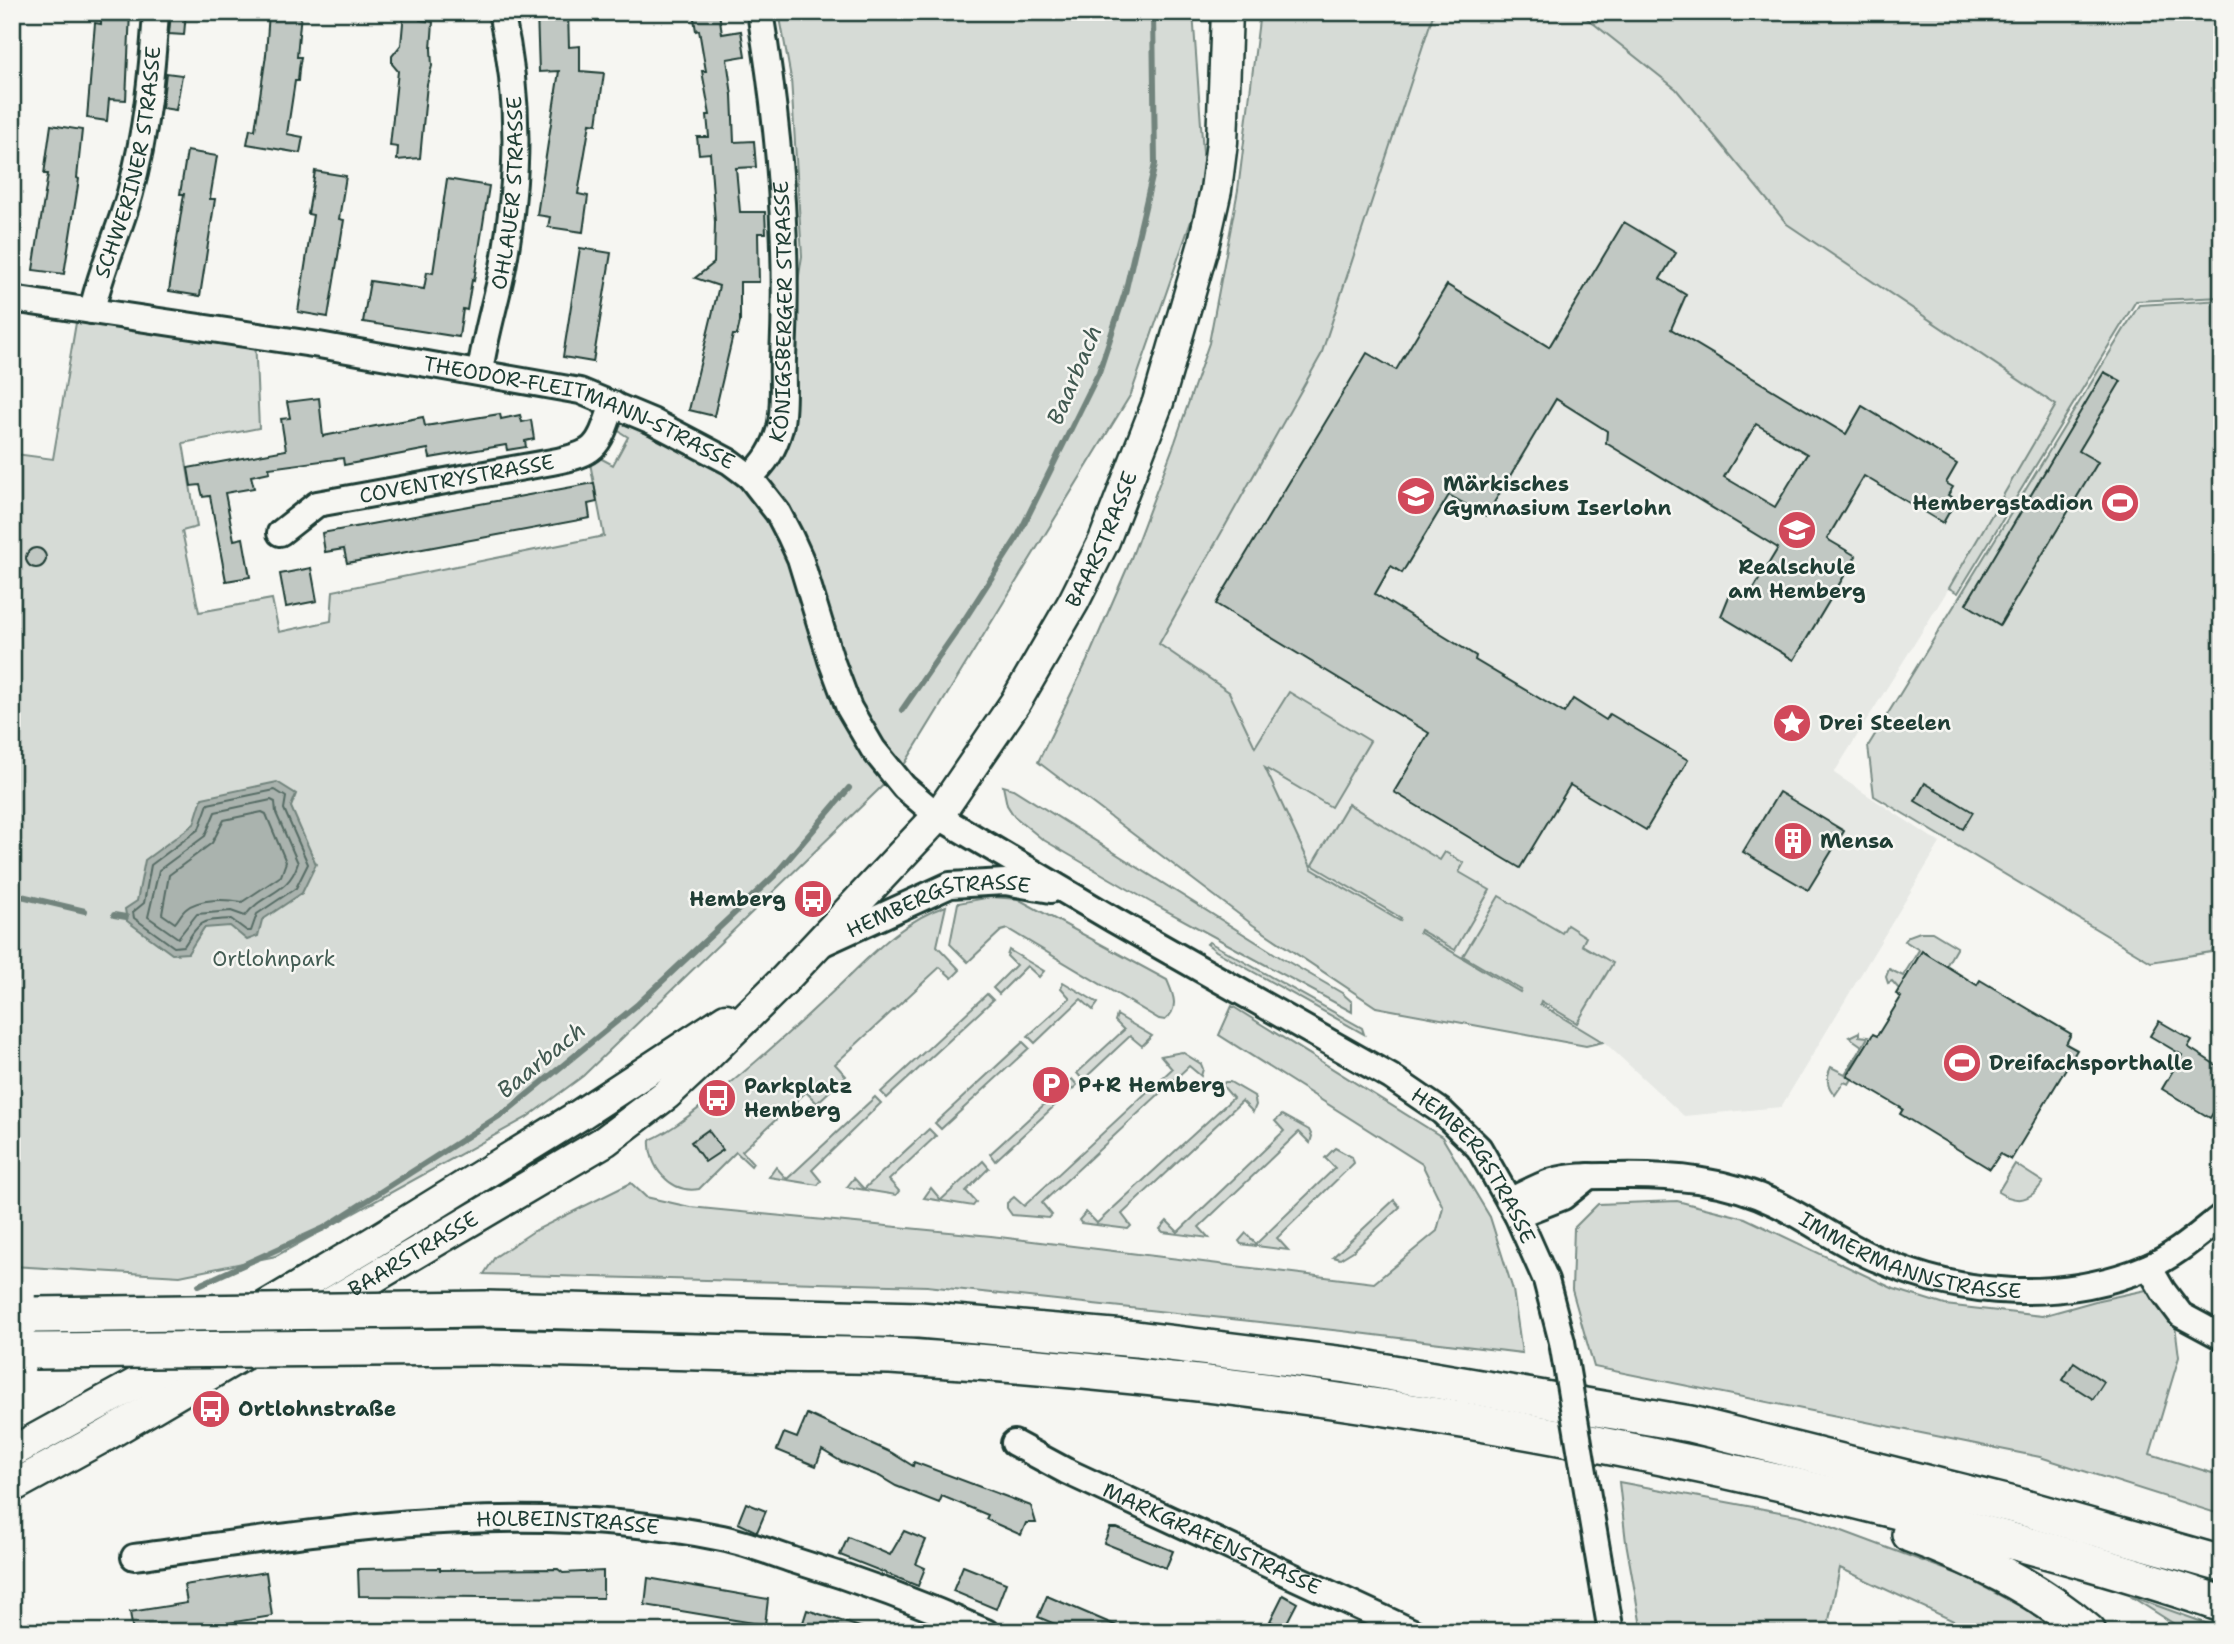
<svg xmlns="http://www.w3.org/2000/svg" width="2234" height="1644" font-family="'Shantell Sans',sans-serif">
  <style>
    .built { fill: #e6e8e4 }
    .green { fill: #d6dbd6; stroke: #7a8c85; stroke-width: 2 }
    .water { fill: #aab3ae; stroke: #72847d; stroke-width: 2 }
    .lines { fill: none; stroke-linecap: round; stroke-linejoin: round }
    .shore { stroke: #576c65; stroke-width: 2 }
    .stream { stroke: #72847d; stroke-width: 6 }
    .building { fill: #c1c8c3; stroke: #1f3d34; stroke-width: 2; fill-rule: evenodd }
    .minor-casing { stroke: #1f3d34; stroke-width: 30 }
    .major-casing { stroke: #1f3d34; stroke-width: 35 }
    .highway-casing { stroke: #1f3d34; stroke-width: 40 }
    .minor { stroke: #f6f6f2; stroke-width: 24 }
    .major { stroke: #f6f6f2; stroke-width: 30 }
    .highway { stroke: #f6f6f2; stroke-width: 35 }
    .minor-bridge-casing { stroke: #1f3d34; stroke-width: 30; stroke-linecap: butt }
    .highway-bridge-casing { stroke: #1f3d34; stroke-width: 40; stroke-linecap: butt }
    .minor-bridge { stroke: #f6f6f2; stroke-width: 24 }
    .highway-bridge { stroke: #f6f6f2; stroke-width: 35 }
    .labels { text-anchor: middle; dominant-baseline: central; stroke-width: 5; stroke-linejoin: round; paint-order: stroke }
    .street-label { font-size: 21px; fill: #1f3d34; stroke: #f6f6f2 }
    .poi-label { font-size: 21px; font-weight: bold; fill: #1f3d34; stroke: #f6f6f2; text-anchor: start }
    .park-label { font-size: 21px; fill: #445d54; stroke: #f6f6f2 }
    .water-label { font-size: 23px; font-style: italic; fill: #425a52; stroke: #f6f6f2 }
  </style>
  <rect width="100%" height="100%" fill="#f6f6f2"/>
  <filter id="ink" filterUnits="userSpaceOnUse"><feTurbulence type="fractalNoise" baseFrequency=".0143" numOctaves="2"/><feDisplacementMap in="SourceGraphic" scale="14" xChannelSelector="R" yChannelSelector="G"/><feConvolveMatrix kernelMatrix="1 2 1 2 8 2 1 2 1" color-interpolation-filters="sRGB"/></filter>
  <g filter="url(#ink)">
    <path class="built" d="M1434,12H1579L1676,89L1787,224L2056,406L1949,588L1834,773L1940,843L1781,1107L1684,1116L1603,1041L1312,869L1229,692L1159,644L1321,355Z"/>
    <g class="green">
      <path d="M779,12H1193L1205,181L1131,394L904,765L583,1076L526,1118L276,1256L180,1276L12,1266V467L16,454L53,459L78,311L255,337L259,428L183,443L197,527L182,531L199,612L272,599L279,632L331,621L333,591L604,536L590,463L600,458L613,465L628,437L614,428L625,415L746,476L776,425L802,256L791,78Z"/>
      <path d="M1260,12H1434L1321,355L1159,644L1229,692L1255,747L1289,692L1370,741L1331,807L1265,768L1312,869L1400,921L1401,918L1312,865L1348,804L1440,860L1445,852L1464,863L1459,872L1490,890L1455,950L1420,930L1419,932L1520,992L1521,990L1463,956L1499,896L1562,933L1567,925L1586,937L1582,945L1613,963L1577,1023L1541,1001L1540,1004L1603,1042L1586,1046L1376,1007L1253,925L1038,762L1087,661L1128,566L1175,442L1209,343L1238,190Z"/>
      <path d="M1579,12H2222V297L2136,301L1958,593L1949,588L2056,405L1787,224L1676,89Z"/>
      <path d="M2222,300V935L2211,952L2151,962L1874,796L1868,746L2139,305Z"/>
      <path d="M1003,786L1013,789L1280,957L1342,993L1352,1002V1012L1152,903L1042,839L1014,816L1007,805Z"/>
      <path d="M991,897L1018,899L1167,980C1173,994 1180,1008 1165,1020L1159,1019L1008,929L1001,931L968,962L950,944L958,903Z"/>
      <path d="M946,906L937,946L960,970L952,978L940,967L835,1064L846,1076L817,1103L806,1092L742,1151L753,1163L751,1166L736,1152L699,1189C670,1194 648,1166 650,1140C673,1130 692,1113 712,1098C758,1062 801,1022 844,981C874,952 904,920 946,906Z"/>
      <path d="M1920,932H1932L1957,947L1946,966L1899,989L1892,981L1888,983L1886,977L1889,969L1903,976L1919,950L1905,941L1909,936Z"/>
      <path d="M1209,942L1362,1028L1364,1034L1216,951L1207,944Z"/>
      <path d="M1009,950L1044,971L1039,977L1027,966L999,994L993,988L1016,965L1007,956Z"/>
      <path d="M1063,982L1098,1003L1093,1010L1081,999L1035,1043L1028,1036L1070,998L1061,988Z"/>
      <path d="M987,994L993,1000L887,1098L881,1092Z"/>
      <path d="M1232,1006L1442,1137L1490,1217L1513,1290L1522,1353L1342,1331L927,1286L484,1274L495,1257L534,1231L631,1183L646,1197L690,1207L991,1236L1374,1283L1437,1231L1443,1207L1422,1164L1219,1035Z"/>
      <path d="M1117,1015L1152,1036L1142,1046L1130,1036L1083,1080L1077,1073L1124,1030L1115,1021Z"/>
      <path d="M1859,1032V1036L1868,1037L1846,1075L1852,1079L1849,1084L1844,1082L1835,1095C1827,1087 1826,1077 1831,1067L1845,1074L1862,1046L1849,1037Z"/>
      <path d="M1023,1042L1029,1048L941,1129L935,1123Z"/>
      <path d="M1182,1052L1201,1064L1203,1069L1201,1076L1189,1066L1042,1203L1052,1215L1049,1218L1012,1215L1007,1208V1203L1014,1197L1024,1206L1172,1069L1161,1056Z"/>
      <path d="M1072,1079L1077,1085L995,1161L990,1154Z"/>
      <path d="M1225,1082H1230L1254,1096L1256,1105L1253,1112L1242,1101L1122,1214L1131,1226L1128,1229L1081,1223L1079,1220L1086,1212L1097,1223L1233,1098L1222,1085Z"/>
      <path d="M875,1097L881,1103L812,1170L821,1181L818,1185L769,1177L776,1167L787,1179Z"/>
      <path d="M1282,1115L1309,1130L1312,1136L1310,1143L1299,1132L1199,1227L1209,1238L1163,1232L1160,1229L1167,1221L1178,1232L1284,1131L1275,1121Z"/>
      <path d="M929,1129L936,1136L889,1180L899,1191L896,1195L847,1187L854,1178L864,1189Z"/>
      <path d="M1335,1148L1352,1157L1354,1163L1277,1238L1288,1250L1241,1244L1239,1241L1246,1233L1256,1244L1335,1168L1325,1158Z"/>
      <path d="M983,1161L989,1168L966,1191L976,1202L973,1206L924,1198L931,1188L941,1200Z"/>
      <path d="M2015,1164L2043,1182C2031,1201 2017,1204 1998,1192Z"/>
      <path d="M1394,1200L1400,1207L1353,1251L1340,1259L1333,1257Z"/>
      <path d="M1677,1201L1745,1218L1894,1289L1945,1305L2042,1316L2099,1300L2170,1285L2179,1357L2150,1454L2222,1476V1515L2040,1457L1594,1367L1572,1290L1574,1228L1598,1204Z"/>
      <path d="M1619,1482L1802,1516L1963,1576L2069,1632H1971L1956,1622L1840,1568L1829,1620L1837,1632H1642L1626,1542Z"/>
      <path d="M2130,1596L2222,1629V1632H2187Z"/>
    </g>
    <path class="water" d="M277,782L296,794L291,807L316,864L302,893L262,920L258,936L247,940L230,926L204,928L188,953L172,954L127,921L125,909L137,901L145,860L194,824L202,798Z"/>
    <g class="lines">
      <g class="shore">
        <path d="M275,790L286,797L284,809L308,864L296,888L257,914L251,931H247L231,919C200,921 201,920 184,946L174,947L134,918L133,912L144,903L151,865L199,829L208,804Z"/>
        <path d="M271,800L275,802L276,813L298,863C288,895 263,892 245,916L231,911L197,914L178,938L148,917L159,870L205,836L215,812Z"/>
        <path d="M262,812L266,814L286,862L281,876L242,902C226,899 199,898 186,909C181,913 179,919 175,923L162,914L169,875L212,843L224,820Z"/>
      </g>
      <g class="stream">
        <path d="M902,710L963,622L1017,538L1099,372L1125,293L1155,164L1153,12"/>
        <path d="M17,895L85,911"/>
        <path d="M114,915L126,917"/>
        <path d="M199,1285L324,1228L507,1111L638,1004L774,876L849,788"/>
      </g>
    </g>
    <g class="building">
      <path d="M101,12H130L126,100L109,99L107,121L87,118L95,23L101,24Z"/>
      <path d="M171,12H186L184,35L169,34Z"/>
      <path d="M269,12H301L297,57H301L299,69L298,81H295L287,134L303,137L300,153L247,144L250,129L255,130L266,55Z"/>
      <path d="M404,12L421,14L420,20L433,22L431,49L432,66L427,84L420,158L397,160L398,147L390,146L398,71L392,64V56L401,45Z"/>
      <path d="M537,12H568L569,47L580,46V71L604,73L597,124L590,123L578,194L588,196L583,232L548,227L550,217L537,215L559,71L539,72Z"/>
      <path d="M693,12H719L722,34L741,31L745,56L727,59L732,95L734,142L754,141L756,167L736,168L740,212H765L766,233H758L759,282H740V322L737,335H733L714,416L689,410L719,286L695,278L714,263L715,222L710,153L699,154L697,137H709L707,115H710L702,71H706L699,30L696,31Z"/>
      <path d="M166,73L182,75L176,110L162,108Z"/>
      <path d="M51,125L82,130L77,178L79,179L64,274L33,270L48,174H44Z"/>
      <path d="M187,151L217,156L210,199H215L200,296L169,291L184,194H180Z"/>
      <path d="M315,171L346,176L339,219L344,220L328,317L298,312L313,215L308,214Z"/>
      <path d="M447,179L489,186L474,281L472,280L467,310L463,309L459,337L363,322L370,281L424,289L427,272L433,273Z"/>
      <path d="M1624,222L1676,253L1660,279L1686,295L1671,329L1846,434L1862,406L1957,464L1946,483L1953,487L1948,495L1956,500L1943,523L1864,476L1827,539L1856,556L1794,660L1721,616L1732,589L1748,598L1778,548L1606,443L1607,431L1556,399L1486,516L1449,495L1402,573L1391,566L1375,594L1476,656L1475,660L1564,713L1573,699L1606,720L1610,714L1688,760L1646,830L1570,785L1520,868L1394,792L1429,733L1216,604L1367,353L1396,370L1447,285L1549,347ZM1756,424L1807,454L1775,507L1724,477Z"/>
      <path d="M580,248L611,253L593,362L563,357Z"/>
      <path d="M2104,372L2121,381L2079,451L2098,462L2000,625L1966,604Z"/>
      <path d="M319,398L323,436L423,417L425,426L500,414L501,419L520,415L522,422L531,420L534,439L525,441L526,447L507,450L506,445L430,458L428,449L344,465L343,458L269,468L270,472L251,476L254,488L225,493L234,540L243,538L250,577L226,581L210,496L203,497L200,485L191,486L188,468L286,450L281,419L290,418L287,402Z"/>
      <path d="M594,483L597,502L588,504L590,518L347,563L344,549L325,552L322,533Z"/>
      <circle cx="36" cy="558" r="10"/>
      <path d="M311,568L317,601L286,607L280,574Z"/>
      <path d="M1925,783L1973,812L1963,829L1915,801Z"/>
      <path d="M1779,792L1844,831L1808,890L1743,852Z"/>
      <path d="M1922,951L1977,985L1980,980L2071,1034L2066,1044L2077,1050L2011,1160L2000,1154L1990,1169L1900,1114L1903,1109L1847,1076L1873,1034L1877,1036L1901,997L1896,994Z"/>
      <path d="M2159,1021L2192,1040L2188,1047L2222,1069V1098L2210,1118L2162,1089L2182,1055L2150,1036Z"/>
      <path d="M708,1130L723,1150L705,1162L691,1142Z"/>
      <path d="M2074,1362L2104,1382L2093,1399L2063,1380Z"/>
      <path d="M807,1414L892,1453L913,1466L914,1462L1031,1506L1036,1523H1026L1021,1535L992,1522L986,1519L988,1515L942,1496L939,1503L896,1486L879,1476L842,1462L822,1450L816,1466L777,1450L784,1433L797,1438Z"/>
      <path d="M746,1503L766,1511L757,1532L738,1523Z"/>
      <path d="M1110,1528H1117L1173,1551L1166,1568L1104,1543Z"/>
      <path d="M904,1531L926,1540L916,1564L925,1568L918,1586L840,1555L848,1537L890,1555Z"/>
      <path d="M963,1566L1006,1583L996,1609L953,1591Z"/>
      <path d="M440,1568V1570L558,1569L563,1573L603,1571V1598L359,1596L358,1569Z"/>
      <path d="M266,1572L272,1616L216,1625L217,1632H133L130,1612L187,1603L184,1585Z"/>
      <path d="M648,1578L768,1599L765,1625L645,1605Z"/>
      <path d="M1283,1595L1297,1603L1284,1628L1270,1621Z"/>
      <path d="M1047,1596L1131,1632H1074L1038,1617Z"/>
      <path d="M807,1610L863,1628V1632H800Z"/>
    </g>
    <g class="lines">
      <g class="minor-casing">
        <g id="minor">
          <path id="s1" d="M12,299L319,345L580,391L652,421L730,462L750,477L778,513L790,536L800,558L831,660L849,708L873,749L904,787L938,816L975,838L1114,920L1391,1077L1442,1112L1479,1148L1517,1215L1546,1280L1562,1342"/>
          <path id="s2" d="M92,311C100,271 119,233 130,193C146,134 152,73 156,12"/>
          <path id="s3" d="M480,372C485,336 496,302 503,267C519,179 521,100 501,12"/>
          <path id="s4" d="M750,477C765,463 774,450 780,428C785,407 782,381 783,359C789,243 779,126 760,12"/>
          <path id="s5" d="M280,533L317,504L552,462C598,453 598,447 613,404"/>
          <path id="s6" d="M821,944L950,885L1005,882L1051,890"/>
          <path id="s7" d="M1509,1201C1524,1194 1538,1186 1553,1181C1572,1175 1596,1176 1616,1176C1671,1175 1726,1179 1777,1204C1811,1221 1843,1245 1879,1260C1963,1297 2062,1303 2148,1267C2175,1256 2199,1234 2222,1216"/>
          <path d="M1517,1215L1563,1197L1589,1176"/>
          <path d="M2149,1267L2163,1291L2181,1315L2222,1337"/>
          <path id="s8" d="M1014,1443L1066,1471L1413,1632"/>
          <path d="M1589,1502L1611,1632"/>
          <path id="s9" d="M134,1557C332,1530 523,1497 722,1538C746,1543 770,1552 793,1560C859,1580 923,1604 986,1632"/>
        </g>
      </g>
      <g class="major-casing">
        <g id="major">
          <path d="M12,1452L139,1382L372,1243L578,1116L726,1019"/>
          <path id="s10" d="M12,1487L105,1436L605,1141L667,1094L696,1067L784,980L938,816L1015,703L1074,601L1104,541L1158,402L1203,247L1216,190L1222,142L1227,12"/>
        </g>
      </g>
      <g class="highway-casing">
        <g id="highway">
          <path d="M486,1309L920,1320L1136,1339L1346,1365L1690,1424L2017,1506L2222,1564"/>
          <path d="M486,1347C583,1349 680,1351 778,1354C825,1355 873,1354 920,1358C1264,1380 1608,1435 1941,1522C2035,1547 2130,1572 2222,1604"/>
          <path d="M1910,1534C1974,1558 2036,1587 2088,1632"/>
        </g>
      </g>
      <use href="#minor" class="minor"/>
      <use href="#major" class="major"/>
      <use href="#highway" class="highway"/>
      <g class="minor-bridge-casing">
        <path id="minor-bridge" d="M1562,1342L1589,1502"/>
      </g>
      <g class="highway-bridge-casing">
        <g id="highway-bridge">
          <path d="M35,1315L486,1309"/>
          <path d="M34,1351L486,1347"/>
        </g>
      </g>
      <use href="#minor-bridge" class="minor-bridge"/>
      <use href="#highway-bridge" class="highway-bridge"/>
    </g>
  </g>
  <defs>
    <g id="school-disc" transform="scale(2.0125)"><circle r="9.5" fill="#d1495b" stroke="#f6f6f2"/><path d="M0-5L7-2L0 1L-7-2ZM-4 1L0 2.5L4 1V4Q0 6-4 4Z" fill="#fff"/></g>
    <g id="stadium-disc" transform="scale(2.0125)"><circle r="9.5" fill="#d1495b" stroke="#f6f6f2"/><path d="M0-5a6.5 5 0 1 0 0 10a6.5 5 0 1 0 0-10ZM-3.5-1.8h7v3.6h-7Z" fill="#fff"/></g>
    <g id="sight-disc" transform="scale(2.0125)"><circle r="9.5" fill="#d1495b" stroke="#f6f6f2"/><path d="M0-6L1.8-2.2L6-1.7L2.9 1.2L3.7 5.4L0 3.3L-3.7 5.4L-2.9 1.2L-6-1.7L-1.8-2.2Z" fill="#fff"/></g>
    <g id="building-disc" transform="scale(2.0125)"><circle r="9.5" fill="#d1495b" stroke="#f6f6f2"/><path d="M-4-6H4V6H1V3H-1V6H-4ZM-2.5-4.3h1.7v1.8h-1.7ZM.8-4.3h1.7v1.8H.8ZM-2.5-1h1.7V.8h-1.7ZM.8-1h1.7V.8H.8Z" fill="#fff"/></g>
    <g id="bus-disc" transform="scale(2.0125)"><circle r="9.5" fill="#d1495b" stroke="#f6f6f2"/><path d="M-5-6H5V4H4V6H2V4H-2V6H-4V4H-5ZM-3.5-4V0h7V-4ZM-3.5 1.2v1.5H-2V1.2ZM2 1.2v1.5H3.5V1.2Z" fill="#fff"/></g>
    <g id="parking-disc" transform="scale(2.0125)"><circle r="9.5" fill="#d1495b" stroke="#f6f6f2"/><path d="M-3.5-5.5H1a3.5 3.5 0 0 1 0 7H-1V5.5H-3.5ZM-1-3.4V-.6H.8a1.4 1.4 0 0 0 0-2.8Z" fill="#fff"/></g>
  </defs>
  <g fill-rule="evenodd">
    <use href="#school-disc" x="1416" y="496"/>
    <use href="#stadium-disc" x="2120" y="503"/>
    <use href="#school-disc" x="1797" y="530"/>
    <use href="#sight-disc" x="1792" y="723"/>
    <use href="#building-disc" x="1793" y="841"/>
    <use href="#bus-disc" x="813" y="899"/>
    <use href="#stadium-disc" x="1962" y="1063"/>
    <use href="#parking-disc" x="1051" y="1085"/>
    <use href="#bus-disc" x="717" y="1098"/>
    <use href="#bus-disc" x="211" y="1409"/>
  </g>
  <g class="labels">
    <g class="street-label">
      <text stroke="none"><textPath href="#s2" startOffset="154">SCHWERINER STRASSE</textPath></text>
      <text stroke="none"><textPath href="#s3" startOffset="182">OHLAUER STRASSE</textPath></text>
      <text stroke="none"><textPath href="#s4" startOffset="175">KÖNIGSBERGER STRASSE</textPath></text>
      <text stroke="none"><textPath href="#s1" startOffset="581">THEODOR-FLEITMANN-STRASSE</textPath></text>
      <text stroke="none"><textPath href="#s5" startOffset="189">COVENTRYSTRASSE</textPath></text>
      <text stroke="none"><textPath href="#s10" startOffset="1475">BAARSTRASSE</textPath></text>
      <text stroke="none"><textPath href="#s6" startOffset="126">HEMBERGSTRASSE</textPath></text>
      <text stroke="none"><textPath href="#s1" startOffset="1808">HEMBERGSTRASSE</textPath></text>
      <text stroke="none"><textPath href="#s7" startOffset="422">IMMERMANNSTRASSE</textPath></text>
      <text stroke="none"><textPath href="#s10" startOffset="464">BAARSTRASSE</textPath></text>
      <text stroke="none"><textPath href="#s9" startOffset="436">HOLBEINSTRASSE</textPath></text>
      <text stroke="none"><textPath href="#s8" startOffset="220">MARKGRAFENSTRASSE</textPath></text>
    </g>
    <g class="poi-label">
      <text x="1443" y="484">Märkisches<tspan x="1443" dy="24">Gymnasium Iserlohn</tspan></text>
      <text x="2093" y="503" text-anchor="end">Hembergstadion</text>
      <text x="1797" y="567" text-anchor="middle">Realschule<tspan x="1797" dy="24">am Hemberg</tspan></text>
      <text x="1819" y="723">Drei Steelen</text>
      <text x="1820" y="841">Mensa</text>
      <text x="786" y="899" text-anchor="end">Hemberg</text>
      <text x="1989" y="1063">Dreifachsporthalle</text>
      <text x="1078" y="1085">P+R Hemberg</text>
      <text x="744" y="1086">Parkplatz<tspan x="744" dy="24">Hemberg</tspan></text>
      <text x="238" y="1409">Ortlohnstraße</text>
    </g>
    <g class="park-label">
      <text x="274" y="959">Ortlohnpark</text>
    </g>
    <g class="water-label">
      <text transform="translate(1074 375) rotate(-67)">Baarbach</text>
      <text transform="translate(541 1060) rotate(-39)">Baarbach</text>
    </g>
  </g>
  <rect width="2234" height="1644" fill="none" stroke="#f6f6f2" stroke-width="42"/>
  <rect x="21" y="21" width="2192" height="1602" fill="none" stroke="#1f3d34" stroke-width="2.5" filter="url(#ink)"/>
</svg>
